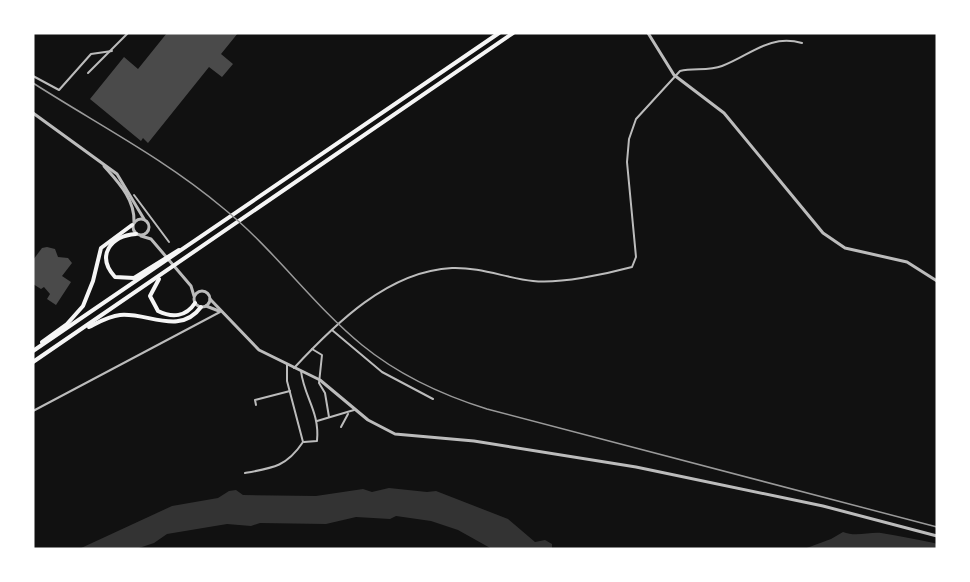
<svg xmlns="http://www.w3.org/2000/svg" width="970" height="582" font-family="Raleway,sans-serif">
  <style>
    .water { fill: #333 }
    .building { fill: #4a4a4a }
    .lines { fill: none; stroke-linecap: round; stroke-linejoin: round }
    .minor { stroke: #bcbcbc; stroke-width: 2 }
    .tertiary { stroke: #bcbcbc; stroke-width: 3 }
    .trunk { stroke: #f5f5f5; stroke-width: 4 }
    .rail { stroke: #9a9a9a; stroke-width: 1.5 }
  </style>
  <rect width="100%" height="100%" fill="#111"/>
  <g class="water">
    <path d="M389,488L427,492L436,491L508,519L535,542L545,540L552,544V549H492L458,530L431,521L396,516L390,519L356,517L326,524L260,523L251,526L227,524L167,534L154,543L136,549H79L172,506L218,498L229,491L236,490L243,495L316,496L363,489L372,492Z"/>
    <path d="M843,532C855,537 869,532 881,533C899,536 916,539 934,543L937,544V549H804L831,539Z"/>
  </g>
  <g class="building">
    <path d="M167,33H238L221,54L233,64L222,77L209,67L148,143L143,138L141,141L90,99L124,57L138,69Z"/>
    <path d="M47,247L55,249L58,257L68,258L72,263L62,276L71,282L56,305L47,299L50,294L44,287L41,289L33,284V260L42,248Z"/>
  </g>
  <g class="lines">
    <g class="minor">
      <path d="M88,73L128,33"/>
      <path d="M33,76L59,90L91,54L112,51"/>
      <path d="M134,195L169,242"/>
      <path d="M332,330L382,372L433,399"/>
      <path d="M312,349L322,355L319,383L325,393L329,417"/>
      <path d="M294,368C335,324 388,271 452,268C480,267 506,278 533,281C560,284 606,274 632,267L636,257L627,162L629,139L636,119L680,71C694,68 709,71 722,66C751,55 769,34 802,43"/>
      <path d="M301,371C304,397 320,412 317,441L304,442"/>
      <path d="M256,405L255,400L290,391"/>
      <path d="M33,411L220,312"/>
      <path d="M317,421L354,410"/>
      <path d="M341,427L348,414"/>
      <path d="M245,473C274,468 287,466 303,442L287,381V364"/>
    </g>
    <g class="tertiary">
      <path d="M648,33L674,75L724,113L823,233L845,248L907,262L937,281"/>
      <path d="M33,113L117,174L144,219"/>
      <path d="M104,166C118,182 135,199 134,222"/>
      <circle cx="141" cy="227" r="8"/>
      <path d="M141,236L151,239L191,286L194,296"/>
      <circle cx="202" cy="299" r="8"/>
      <path d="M210,299L259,350L320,380L368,420L395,434L474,441L636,467L823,506L937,536"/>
      <path d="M206,306L219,311"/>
    </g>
    <g class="trunk">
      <path d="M136,234C110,236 96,256 115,277L134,278L179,250"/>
      <path d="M159,279L150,296L158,311C172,318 186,317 195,303"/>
      <path d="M89,327C99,322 109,316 120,315C147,312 180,336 201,307"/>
      <path d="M42,342L67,324L83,306L93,281L101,248L132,225"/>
      <path d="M33,351L499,33"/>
      <path d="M33,362L513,33"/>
    </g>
    <path class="rail" d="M33,83C97,124 165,159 223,208C274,249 312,304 362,345C400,376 442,395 487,409L937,527"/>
  </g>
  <rect width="970" height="582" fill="none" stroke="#ffffff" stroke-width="69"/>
</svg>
